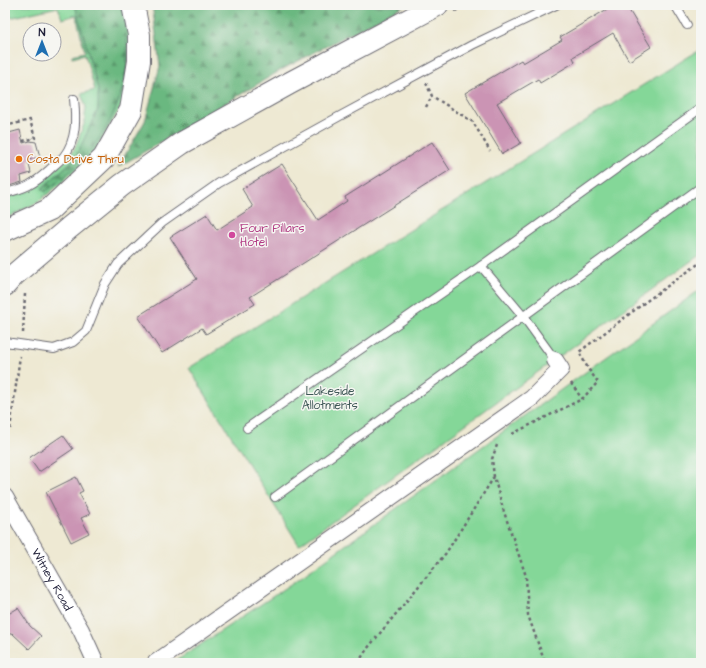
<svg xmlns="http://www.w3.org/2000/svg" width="706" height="668" font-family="'Architects Daughter',sans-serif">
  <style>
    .green { fill: #84d798; stroke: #537c6a }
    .forest { fill: url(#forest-firs); stroke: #466d5e }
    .building { fill: #cb94b4 }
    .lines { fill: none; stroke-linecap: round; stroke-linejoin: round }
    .lane-casing { stroke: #696870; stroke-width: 10 }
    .street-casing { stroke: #696870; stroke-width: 18 }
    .highway-casing { stroke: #696870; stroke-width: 24 }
    .path { stroke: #696870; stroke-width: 2.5; stroke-dasharray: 3 3; stroke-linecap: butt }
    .lane { stroke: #fff; stroke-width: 8 }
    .street { stroke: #fff; stroke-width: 16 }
    .highway { stroke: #fff; stroke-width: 22 }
    .food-dot { fill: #e8710a; stroke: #f6f6f2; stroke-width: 1.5 }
    .hotel-dot { fill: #d1479c; stroke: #f6f6f2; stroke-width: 1.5 }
    .labels { text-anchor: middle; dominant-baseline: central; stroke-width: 3; stroke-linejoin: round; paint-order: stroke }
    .food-label { font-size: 12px; fill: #c56008; stroke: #f6f6f2; text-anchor: start }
    .hotel-label { font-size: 12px; fill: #b23c85; stroke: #f6f6f2; text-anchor: start }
    .park-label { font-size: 12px; fill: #3f5857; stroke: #f6f6f2 }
    .street-label { font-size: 12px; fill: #22223b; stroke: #f6f6f2 }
  </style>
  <defs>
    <pattern id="forest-firs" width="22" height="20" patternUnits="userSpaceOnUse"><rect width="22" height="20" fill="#6bb880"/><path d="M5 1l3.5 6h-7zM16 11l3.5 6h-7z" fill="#58956a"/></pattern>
  </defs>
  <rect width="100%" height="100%" fill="#f6f6f2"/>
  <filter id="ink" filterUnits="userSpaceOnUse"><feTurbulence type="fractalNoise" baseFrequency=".025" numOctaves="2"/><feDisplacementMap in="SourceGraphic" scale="8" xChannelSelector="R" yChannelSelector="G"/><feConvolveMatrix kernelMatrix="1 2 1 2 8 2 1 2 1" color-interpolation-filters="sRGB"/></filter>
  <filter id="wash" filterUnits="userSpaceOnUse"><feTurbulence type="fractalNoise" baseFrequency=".012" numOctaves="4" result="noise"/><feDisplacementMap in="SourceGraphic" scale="16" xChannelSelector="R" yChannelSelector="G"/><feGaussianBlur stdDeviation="0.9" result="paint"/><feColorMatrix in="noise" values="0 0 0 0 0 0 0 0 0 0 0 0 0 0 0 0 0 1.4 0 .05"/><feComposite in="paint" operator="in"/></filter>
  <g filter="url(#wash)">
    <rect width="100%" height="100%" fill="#eee9d3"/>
    <g class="green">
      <path d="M5,5H75L98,90L99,101L97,113L79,150L72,161L42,188L45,192C91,160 129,108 128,50C127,44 126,38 125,32C124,23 124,13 121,5H125L132,39L124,101L101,141L88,159L58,186L36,203L5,219V198L32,190L39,185L68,158L75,148L84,124L86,107L81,94L95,90L85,54L72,57V55L85,52L76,15L62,19L58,7L5,19Z"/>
      <path d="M701,49V254L299,545L189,368Z"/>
      <path d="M701,289V663H173L290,585Z"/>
    </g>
    <g class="forest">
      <path d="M75,5H121C125,16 126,29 127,41C131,104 96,157 45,192L42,188L72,161L79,150L98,109V90Z"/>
      <path d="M151,5H405L281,70L175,134L118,167L145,121L160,66L153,11Z"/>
    </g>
    <g id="blocks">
      <g class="building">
        <path d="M614,5H626L651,47L629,61L613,33L573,57L575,62L540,83L538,79L497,103L521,143L502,154L465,93L521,60L523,63L562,40L560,37Z"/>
        <path d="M20,130L23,143L30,141L36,142L40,157L28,160L31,173L21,176L22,182L9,186L7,179L5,180V134Z"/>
        <path d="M432,142L450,170L250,297L255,304L206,334L202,328L162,353L138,316L197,279L170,237L207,214L217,230L253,207L242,189L282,164L318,220L347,201L345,197Z"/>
        <path d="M63,435L73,449L39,472L29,458Z"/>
        <path d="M76,477L83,491L79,493L90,514L81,518L89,533L71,542L46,492Z"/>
        <path d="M18,608L30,626L41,636L29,649L12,633L5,637V616Z"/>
      </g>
    </g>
  </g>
  <g filter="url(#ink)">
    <use href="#blocks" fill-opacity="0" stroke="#696870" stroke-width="1"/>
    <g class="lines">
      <g class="lane-casing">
        <g id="lane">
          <path d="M675,5L687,25"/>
          <path d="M5,193C24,189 34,184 48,171C53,166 60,161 64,156C77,139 76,118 74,99"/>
          <path d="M481,266L523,316L555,360"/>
          <path d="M5,342L54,349L73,342L86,331L105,284L118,264L162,223L219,183L340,116L472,45L556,5"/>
          <path d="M247,428L481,266L701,108"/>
          <path d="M275,497L701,187"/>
        </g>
      </g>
      <g class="street-casing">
        <g id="street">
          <path id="s1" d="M5,497L81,630L96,663"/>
          <path d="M155,663L532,398L561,369L555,360"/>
        </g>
      </g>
      <g class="highway-casing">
        <g id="highway">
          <path d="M5,230L49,210L104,158L131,110L139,61V35L133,5"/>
          <path d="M5,285L14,275L69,228L122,185L182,143L290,83L437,5"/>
        </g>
      </g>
      <g class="path">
        <path d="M455,11L467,5"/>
        <path d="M426,83L432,96L473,122L490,151"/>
        <path d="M426,107L432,96"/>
        <path d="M5,126L30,120L35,138L23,141"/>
        <path d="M23,333L25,294L24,292"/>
        <path d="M571,383L582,399"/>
        <path d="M5,432L10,429L20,356"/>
        <path d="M512,434L582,399L598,382L589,370L579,352L648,300L701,262"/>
        <path d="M497,445L492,459L494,477L504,512L526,576L528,615L545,663"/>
        <path d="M358,663L367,649L446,553L494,477"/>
      </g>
      <use href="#lane" class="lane"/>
      <use href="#street" class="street"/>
      <use href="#highway" class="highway"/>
    </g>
  </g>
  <circle class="food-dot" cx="19" cy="159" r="4"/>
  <circle class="hotel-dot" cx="232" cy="235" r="4"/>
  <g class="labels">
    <g class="food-label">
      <text x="27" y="159">Costa Drive Thru</text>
    </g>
    <g class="hotel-label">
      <text x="240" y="228">Four Pillars<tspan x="240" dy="14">Hotel</tspan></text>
    </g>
    <g class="park-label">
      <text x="330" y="391">Lakeside<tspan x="330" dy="14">Allotments</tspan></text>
    </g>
    <g class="street-label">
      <text stroke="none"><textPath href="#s1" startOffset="95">Witney Road</textPath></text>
    </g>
  </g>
  <rect width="706" height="668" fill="none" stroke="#f6f6f2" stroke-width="20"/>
  <g transform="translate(42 42)"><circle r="19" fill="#f6f6f2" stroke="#a1a1a9"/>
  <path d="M0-3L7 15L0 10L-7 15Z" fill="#1f6fb2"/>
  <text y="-6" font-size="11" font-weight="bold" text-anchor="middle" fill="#22223b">N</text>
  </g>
</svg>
